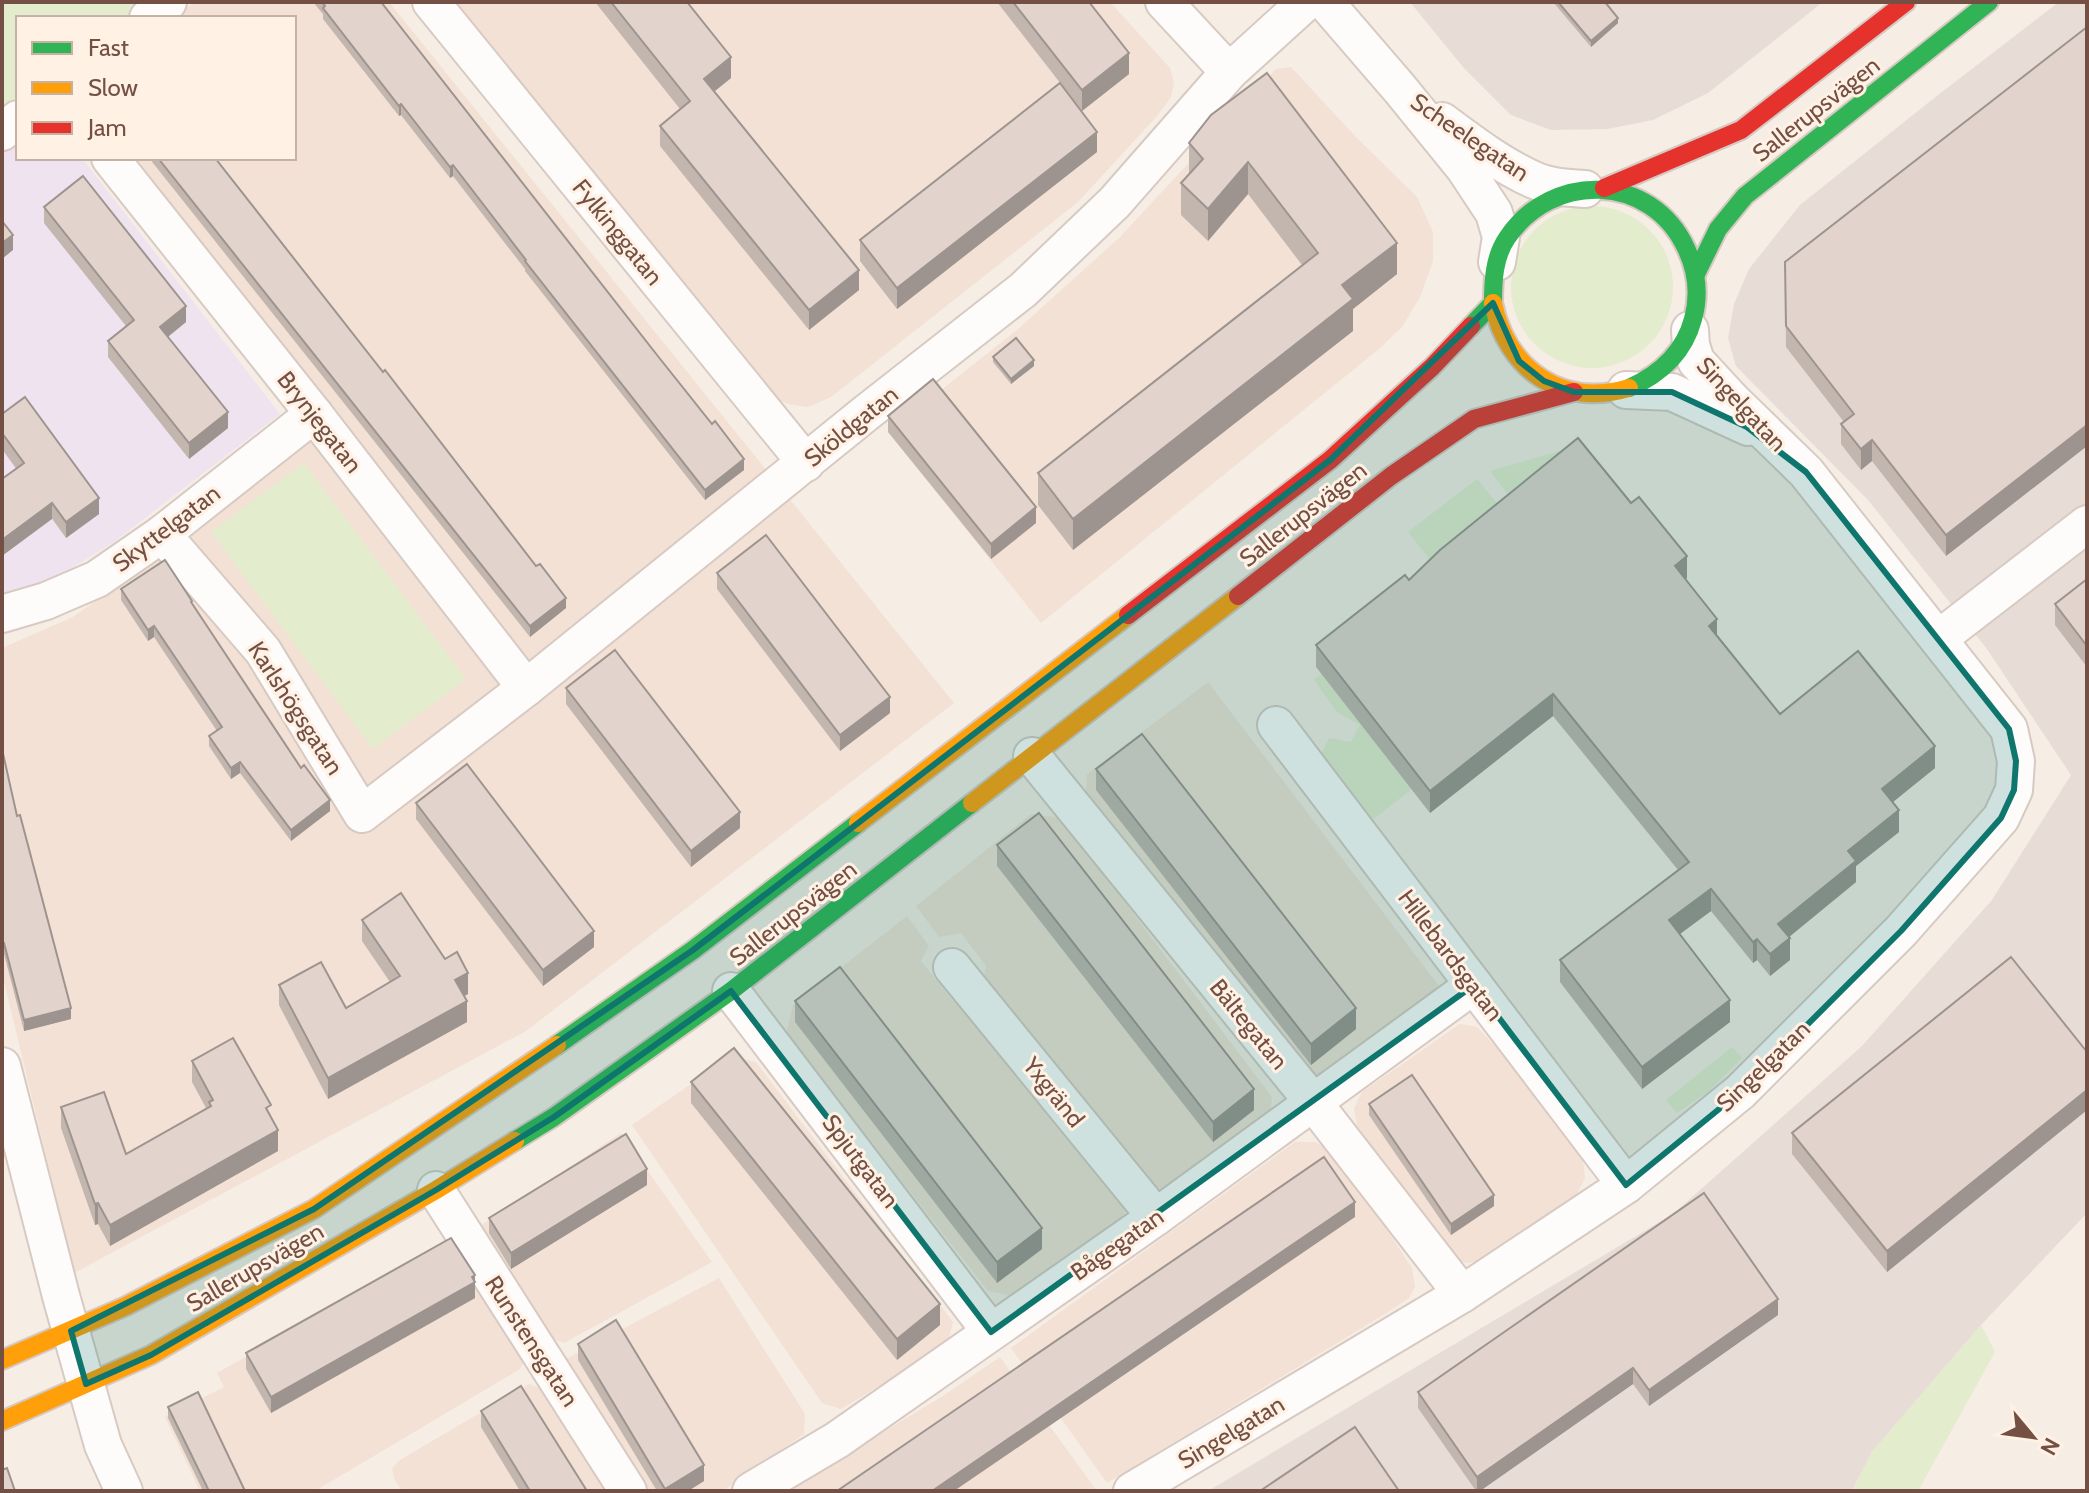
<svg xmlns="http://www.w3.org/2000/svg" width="2089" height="1493" font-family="Cabin,sans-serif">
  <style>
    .residential { fill: #f2e1d4 }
    .industrial { fill: #e8dcd6 }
    .education { fill: #efe3f0 }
    .green { fill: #e4ecce }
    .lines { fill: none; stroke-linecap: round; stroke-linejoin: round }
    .street-casing { stroke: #d7cac3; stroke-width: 40 }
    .fast-casing { stroke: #d6c8c1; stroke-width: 22 }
    .slow-casing { stroke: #d6c8c1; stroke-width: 22 }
    .jam-casing { stroke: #d6c8c1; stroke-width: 22 }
    .street { stroke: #fefcfb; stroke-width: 36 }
    .fast { stroke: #30b455; stroke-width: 18 }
    .slow { stroke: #ff9f0a; stroke-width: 18 }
    .jam { stroke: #e5322d; stroke-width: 18 }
    .wall { fill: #c2b6af }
    .shaded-wall { fill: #9e948f }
    .building { fill: #e2d4cc; stroke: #9e948f; stroke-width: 2 }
    .marked { fill: #0f766e; fill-opacity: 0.2; stroke: #0f766e; stroke-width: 6; stroke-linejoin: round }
    .labels { text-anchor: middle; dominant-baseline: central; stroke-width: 6; stroke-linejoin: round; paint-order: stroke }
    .street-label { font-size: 24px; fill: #744f44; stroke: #fff1e4 }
  </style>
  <rect width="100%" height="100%" fill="#f6ede5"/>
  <g class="residential">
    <path d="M195,2H389L954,703L526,1031L74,1273L2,973V648L73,617L152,561L336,417L129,158H294V18H174Z"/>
    <path d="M454,2H1110L1170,68L1174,83L1171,97L1157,116L1078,202L831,397L808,407L789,404L772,398Z"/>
    <path d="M1291,67L1355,136L1417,197L1433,232V261L1420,297L1402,327L1379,349L1041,623L888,432L1017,330L1120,237L1276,69Z"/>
    <path d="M1208,682L1439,986L1437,1000L1326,1082L1307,1078L1085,801L1087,774Z"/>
    <path d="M1031,814L1061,818L1272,1097L1270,1114L1171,1187L1147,1189L982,987L986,966L961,933L939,937L916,906Z"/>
    <path d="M907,916L929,946L921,961L953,1001L968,1003L1127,1204L1121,1224L1012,1296L988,1291L786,1034L793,1005Z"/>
    <path d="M1460,1024L1477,1027L1497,1048L1583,1160L1585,1178L1577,1194L1563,1208L1482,1261L1465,1263L1451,1255L1357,1126L1354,1108L1362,1092Z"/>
    <path d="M731,1056L756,1062L953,1322L947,1345L841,1409L822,1403L632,1125Z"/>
    <path d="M621,1133L712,1262L564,1343L550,1338L477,1228Z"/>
    <path d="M1295,1142H1315L1332,1151L1345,1166L1412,1268L1415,1287L1409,1298L1388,1312L1107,1483L1011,1348Z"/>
    <path d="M452,1241L530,1350L520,1369L315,1491H200L165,1417L224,1387L217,1373Z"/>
    <path d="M719,1278L805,1414L804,1434L723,1491H645L560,1362Z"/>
    <path d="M1000,1357L1096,1490L786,1491L946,1394Z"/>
    <path d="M529,1384L542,1389L607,1491H402L394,1478L392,1468L400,1460Z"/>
  </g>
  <g class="industrial">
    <path d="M1410,2H1823L1708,93L1653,120L1607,129L1551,130L1511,115L1463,67Z"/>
    <path d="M2059,2H2087V1213L1981,1325L1872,1452L1852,1491H1208L1673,1214L1862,1046L1992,900L2071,775L1987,649L1868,500L1736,366L1728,338L1734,304L1749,269L1800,205L1938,95Z"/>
  </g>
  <path class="education" d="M18,141V158H82L280,414L114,542L75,566L23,591L2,598V153Z"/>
  <g class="green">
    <path d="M2,2H145L123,18H18V96L2,107Z"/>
    <circle cx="1592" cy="287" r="81"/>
    <path d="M1570,448L1518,509L1490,471Z"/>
    <path d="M304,463L466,679L373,749L211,532Z"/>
    <path d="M1477,479L1508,517L1440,572L1408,532Z"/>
    <path d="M1321,674L1412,789L1367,824L1319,758L1329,738L1351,742L1360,725L1337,712L1314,680Z"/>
    <path d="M1732,1047L1742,1058L1710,1090L1677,1113L1666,1100Z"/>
    <path d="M1981,1325L1995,1352L1918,1491H1852L1872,1452Z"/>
  </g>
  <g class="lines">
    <g class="street-casing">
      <g id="street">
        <path d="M431,2L806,463"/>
        <path d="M1164,2L1229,72"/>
        <path d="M1325,2L1400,89L1465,169L1494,213L1501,237L1497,262"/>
        <path d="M148,18L168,2"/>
        <path d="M1442,121C1470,142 1502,166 1534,180C1550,187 1568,188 1585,189"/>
        <path d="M2,132L18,119"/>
        <path d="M110,158L314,414L526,688"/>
        <path d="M1626,390L1672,392L1748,427"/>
        <path d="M162,534L263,651L362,814L526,688L866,413L1023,290L1114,203L1229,72L1306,2"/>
        <path d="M2,614L46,601L97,579L162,534L314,414"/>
        <path d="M1938,639L2087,524"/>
        <path d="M1276,725L1626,1185"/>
        <path d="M1032,756L1313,1102L1462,1294"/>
        <path d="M952,967L1156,1217"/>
        <path d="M731,991L991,1332"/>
        <path d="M2,1066L61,1296L103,1445L124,1491"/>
        <path d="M436,1190L628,1491"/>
        <path d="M751,1491L837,1440L1156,1217L1474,985"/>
        <path d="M1132,1491L1462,1294L1626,1185L1740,1092L1901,931L2001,818L2014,790L2016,761L2009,729L1806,472L1732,400L1696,361L1691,345L1690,330"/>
      </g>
    </g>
    <g class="fast-casing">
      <g id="fast">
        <path d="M1696,274L1718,229L1745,196L1989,2"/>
        <path d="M1471,326L1493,303C1493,281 1494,257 1507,238C1552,171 1651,173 1686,248C1697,271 1700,294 1693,319C1684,353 1661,374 1629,388"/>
        <path d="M557,1045L693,950L858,823"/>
        <path d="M515,1141L554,1117L731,991L972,803"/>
      </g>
    </g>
    <g class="slow-casing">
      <g id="slow">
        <path d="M1493,303C1507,370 1562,408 1629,388"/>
        <path d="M972,803L1238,596"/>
        <path d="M858,823L1128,615"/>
        <path d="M2,1360L126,1306L314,1209L557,1045"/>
        <path d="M2,1421L151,1355L436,1190L515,1141"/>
      </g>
    </g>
    <g class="jam-casing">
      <g id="jam">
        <path d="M1604,188L1741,130L1906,2"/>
        <path d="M1238,596L1391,476L1474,419L1574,392"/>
        <path d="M1128,615L1330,460L1432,367L1471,326"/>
      </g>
    </g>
    <use href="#street" class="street"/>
    <use href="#fast" class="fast"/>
    <use href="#slow" class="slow"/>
    <use href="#jam" class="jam"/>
  </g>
  <g class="wall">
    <path d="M313,2H381L744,470L705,500L525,271V269L453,176L450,178L401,115L399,116L323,19V14Z"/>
    <path d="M595,2H687L731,78L714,91L859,290L809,330L660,146V126L680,109Z"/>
    <path d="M997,2H1089L1129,74L1082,111Z"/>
    <path d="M1553,2H1605L1618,23L1591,47Z"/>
    <path d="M2087,27V446L1946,556L1872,461L1861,470L1841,444V424L1844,422L1786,347L1785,262Z"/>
    <path d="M1211,115L1397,274L1353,309V331L1073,550L1038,505V473L1302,265L1248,194L1208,241L1181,215V183L1189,174V143Z"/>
    <path d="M1097,152L897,309L860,261V240Z"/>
    <path d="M149,158H215L566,608L530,637Z"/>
    <path d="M44,207L186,322L168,337L228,428L189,459L108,357V341L126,326L44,223Z"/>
    <path d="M993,357L1034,366L1011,384L993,362Z"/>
    <path d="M2,414L99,514L66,538L2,449Z"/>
    <path d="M888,416L1036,523L991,559L888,432Z"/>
    <path d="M717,573L890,713L840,751L717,589Z"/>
    <path d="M1687,578L1685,579L1717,637L1780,714L1935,768L1892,802L1899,832L1856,866V882L1789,937L1790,960L1770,976L1757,960L1753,963L1711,911L1680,934L1730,1022L1642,1089L1560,982V960L1678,870L1553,716L1430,813L1316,667V645L1409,580Z"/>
    <path d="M2087,579V667L2055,625V604Z"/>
    <path d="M121,589L192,604L330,811L291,841L240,773L231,779L209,746V736L217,731L154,637L148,641L121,600Z"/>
    <path d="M566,688L740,828L691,867L566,704Z"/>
    <path d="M2,749L17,816L71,1019L24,1031L4,954H2Z"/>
    <path d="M1096,769L1356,1029L1311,1065L1096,790Z"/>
    <path d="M416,803L594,947L543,986L416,819Z"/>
    <path d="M997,845L1254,1110L1213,1142L997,866Z"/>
    <path d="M362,920L468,994L464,996L467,1022L328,1099L279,1005V985L346,1008L390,982L362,941Z"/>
    <path d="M795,1001L1042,1249L997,1283L795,1022Z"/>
    <path d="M2087,1052V1110L1887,1272L1792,1154V1133Z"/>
    <path d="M192,1061L271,1117L278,1151L110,1246L98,1224L95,1225L61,1128V1107L126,1154L206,1108L192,1082Z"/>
    <path d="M691,1082L940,1325L897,1360L691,1103Z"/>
    <path d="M1369,1104L1494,1206L1451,1235L1369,1115Z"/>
    <path d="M647,1185L511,1269L489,1233V1218Z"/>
    <path d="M475,1275V1298L271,1413L246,1369V1353Z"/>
    <path d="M1778,1315L1649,1406L1633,1384L1480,1491H1476L1418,1408V1392Z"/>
    <path d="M578,1344L704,1481L688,1491H657L578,1360Z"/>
    <path d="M168,1407L245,1491H203L168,1418Z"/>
    <path d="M481,1411L587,1491H520L481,1427Z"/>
  </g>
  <g class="shaded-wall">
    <path d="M1618,18V23L1591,47V41Z"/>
    <path d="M1129,53V74L1082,111V90Z"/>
    <path d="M731,57V78L704,100V79Z"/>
    <path d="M401,104V115L399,116V106Z"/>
    <path d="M1097,132V152L897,309V288Z"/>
    <path d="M1248,162V194L1208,241V209Z"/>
    <path d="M453,165V176L450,178V167Z"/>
    <path d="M13,235V250L2,259V243Z"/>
    <path d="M1397,243V274L1353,309V331L1073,550V519L1342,285Z"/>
    <path d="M859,270V290L809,330V310Z"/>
    <path d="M186,306V322L160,343V327Z"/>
    <path d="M1034,360V366L1011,384V379Z"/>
    <path d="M228,412V428L189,459V443Z"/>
    <path d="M2087,425V446L1946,556V535Z"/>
    <path d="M1872,440V461L1861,470V449Z"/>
    <path d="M744,459V470L705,500V490Z"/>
    <path d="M99,498V514L66,538V522Z"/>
    <path d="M52,503V519L2,556V540Z"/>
    <path d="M1036,507V523L991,559V544Z"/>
    <path d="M1687,556V578L1675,588V566Z"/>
    <path d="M566,598V608L530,637V626Z"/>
    <path d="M1717,619V640L1709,626Z"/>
    <path d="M154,626V637L148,641V630Z"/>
    <path d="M1553,694V716L1430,813V791Z"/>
    <path d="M890,697V713L840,751V735Z"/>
    <path d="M1935,746V768L1882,811V789Z"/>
    <path d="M240,762V773L231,779V768Z"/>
    <path d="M330,800V811L291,841V830Z"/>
    <path d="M1899,810V832L1856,866V882L1778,946V924L1848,851Z"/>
    <path d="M740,812V828L691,867V851Z"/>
    <path d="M1711,889V911L1669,942V920Z"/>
    <path d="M594,931V947L543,986V970Z"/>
    <path d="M1790,938V960L1770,976V954Z"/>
    <path d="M1757,939V960L1753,963V942Z"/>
    <path d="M468,973V994L455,1001V980Z"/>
    <path d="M1730,1000V1022L1642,1089V1067Z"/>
    <path d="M467,1001V1022L328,1099V1078Z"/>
    <path d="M71,1008V1019L24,1031V1020Z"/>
    <path d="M1356,1008V1029L1311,1065V1044Z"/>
    <path d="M1254,1089V1110L1213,1142V1122Z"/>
    <path d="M2087,1090V1110L1887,1272V1251Z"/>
    <path d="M278,1130V1151L110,1246V1225Z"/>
    <path d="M647,1169V1185L511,1269V1253Z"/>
    <path d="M1494,1195V1206L1451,1235V1224Z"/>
    <path d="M1355,1202V1217L954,1491H932Z"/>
    <path d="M98,1203V1224L95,1225V1204Z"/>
    <path d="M1042,1228V1249L997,1283V1262Z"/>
    <path d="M475,1275V1298L271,1413V1397Z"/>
    <path d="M1778,1299V1315L1649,1406V1390Z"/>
    <path d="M940,1304V1325L897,1360V1339Z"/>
    <path d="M1633,1368V1384L1480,1491H1477V1477Z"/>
    <path d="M704,1465V1481L688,1491H665V1489Z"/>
  </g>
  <g class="building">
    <path d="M322,2H381L657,355L712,424L715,421L744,459L705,490L525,261L526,260L453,165L450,167L401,104L399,106L323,8L325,6Z"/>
    <path d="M611,2H687L731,57L704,79L859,270L809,310L660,126L690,101Z"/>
    <path d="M1013,2H1089L1129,53L1082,90Z"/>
    <path d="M1558,2H1605L1618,18L1591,41Z"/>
    <path d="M2087,27V425L1946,535L1872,440L1861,449L1841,424L1854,414L1786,326L1785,262Z"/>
    <path d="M1267,73L1397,243L1342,285L1353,299L1073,519L1038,473L1318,253L1248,162L1208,209L1181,183L1203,159L1189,143L1211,115Z"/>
    <path d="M1060,83L1097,132L897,288L860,240Z"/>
    <path d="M158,158H215L383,372L385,370L536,566L540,564L566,598L530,626Z"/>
    <path d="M83,176L186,306L160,327L228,412L189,443L108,341L134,320L44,207Z"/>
    <path d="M2,221L13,235L2,243Z"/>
    <path d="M1016,338L1034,360L1011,379L993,357Z"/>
    <path d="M933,379L1036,507L991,544L888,416Z"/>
    <path d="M25,397L99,498L66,522L52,503L2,540V479L24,463L2,433V414Z"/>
    <path d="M1578,438L1631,503L1639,497L1687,556L1675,566L1717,619L1709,626L1780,714L1858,651L1935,746L1882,789L1899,810L1848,851L1856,861L1778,924L1790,938L1770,954L1757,939L1753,942L1711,889L1669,920L1730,1000L1642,1067L1560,960L1689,862L1553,694L1430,791L1316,645L1405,575L1409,580L1440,550Z"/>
    <path d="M766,535L890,697L840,735L717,573Z"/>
    <path d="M165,560L192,601L191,602L301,768L304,765L330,800L291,830L240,762L231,768L209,736L222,727L154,626L148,630L121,589Z"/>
    <path d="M2087,579V646L2055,604Z"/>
    <path d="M615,650L740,812L691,851L566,688Z"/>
    <path d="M1142,734L1356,1008L1311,1044L1096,769Z"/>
    <path d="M2,749L17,816L20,815L71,1008L24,1020L4,943H2Z"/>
    <path d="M467,764L594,931L543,970L416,803Z"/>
    <path d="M1039,813L1254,1089L1213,1122L997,845Z"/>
    <path d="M401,893L445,959L457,952L468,973L455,980L467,1001L328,1078L279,985L321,962L346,1008L400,976L362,920Z"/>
    <path d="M2011,957L2087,1052V1090L1887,1251L1792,1133Z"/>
    <path d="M840,967L1042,1228L997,1262L795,1001Z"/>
    <path d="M233,1038L271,1105L266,1108L278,1130L110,1225L98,1203L95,1204L61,1107L104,1092L126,1154L211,1106L209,1102L213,1100L192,1061Z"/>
    <path d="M734,1048L940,1304L897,1339L691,1082Z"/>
    <path d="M1412,1075L1494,1195L1451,1224L1369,1104Z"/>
    <path d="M626,1134L647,1169L511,1253L489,1218Z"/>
    <path d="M1324,1157L1355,1202L932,1491H837Z"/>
    <path d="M1704,1193L1778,1299L1649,1390L1633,1368L1477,1477L1418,1392Z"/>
    <path d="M451,1238L475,1275L472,1277L475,1282L271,1397L246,1353Z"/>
    <path d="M616,1320L704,1465L665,1489L578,1344Z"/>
    <path d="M521,1386L587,1491H530L481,1411Z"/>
    <path d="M198,1392L245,1491H209L168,1407Z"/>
    <path d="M1355,1427L1399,1491H1260Z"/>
    <path d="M7,1468L15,1491H2V1470Z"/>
  </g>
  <path class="marked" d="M1493,303L1519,361L1544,381L1574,392H1672L1747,427L1806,472L2009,729L2016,761L2014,790L2001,818L1901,931L1740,1092L1626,1185L1474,985L991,1332L731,991L554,1117L436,1190L151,1355L86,1384L71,1331L314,1209L693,950L1330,460Z"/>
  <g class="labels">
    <g class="street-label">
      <text transform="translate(1816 109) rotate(-38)">Sallerupsvägen</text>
      <text transform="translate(1470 137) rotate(34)">Scheelegatan</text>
      <text transform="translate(618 232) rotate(51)">Fylkinggatan</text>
      <text transform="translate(1742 404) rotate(47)">Singelgatan</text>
      <text transform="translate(320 422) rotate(52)">Brynjegatan</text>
      <text transform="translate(851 426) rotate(-39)">Sköldgatan</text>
      <text transform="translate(1303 514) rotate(-38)">Sallerupsvägen</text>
      <text transform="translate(166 528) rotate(-37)">Skyttelgatan</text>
      <text transform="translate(296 708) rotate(57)">Karlshögsgatan</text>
      <text transform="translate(793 913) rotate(-38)">Sallerupsvägen</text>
      <text transform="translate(1451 955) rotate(53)">Hillebardsgatan</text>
      <text transform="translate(1249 1024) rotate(51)">Bältegatan</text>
      <text transform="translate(1763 1066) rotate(-44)">Singelgatan</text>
      <text transform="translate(1054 1092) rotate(51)">Yxgränd</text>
      <text transform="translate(861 1161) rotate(53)">Spjutgatan</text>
      <text transform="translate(1117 1244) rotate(-35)">Bågegatan</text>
      <text transform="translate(255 1267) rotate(-30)">Sallerupsvägen</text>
      <text transform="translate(532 1341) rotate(57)">Runstensgatan</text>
      <text transform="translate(1231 1432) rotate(-31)">Singelgatan</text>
    </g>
  </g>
  <rect width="2089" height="1493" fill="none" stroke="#744f44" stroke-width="8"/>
  <rect x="16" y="16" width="280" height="144" fill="#fff1e4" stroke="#c7b0a4" stroke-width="2"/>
  <rect x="32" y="42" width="40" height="12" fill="#30b455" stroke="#c7b0a4" stroke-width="2"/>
  <text x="88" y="56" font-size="24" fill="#744f44">Fast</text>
  <rect x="32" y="82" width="40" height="12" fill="#ff9f0a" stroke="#c7b0a4" stroke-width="2"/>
  <text x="88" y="96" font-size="24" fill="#744f44">Slow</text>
  <rect x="32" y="122" width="40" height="12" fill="#e5322d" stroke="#c7b0a4" stroke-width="2"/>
  <text x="88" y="136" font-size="24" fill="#744f44">Jam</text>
  <g transform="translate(2033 1437) rotate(119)" stroke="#fff1e4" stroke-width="6" paint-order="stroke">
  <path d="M0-6L14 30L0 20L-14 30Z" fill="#744f44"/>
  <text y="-12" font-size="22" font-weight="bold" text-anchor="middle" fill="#744f44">N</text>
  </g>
</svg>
